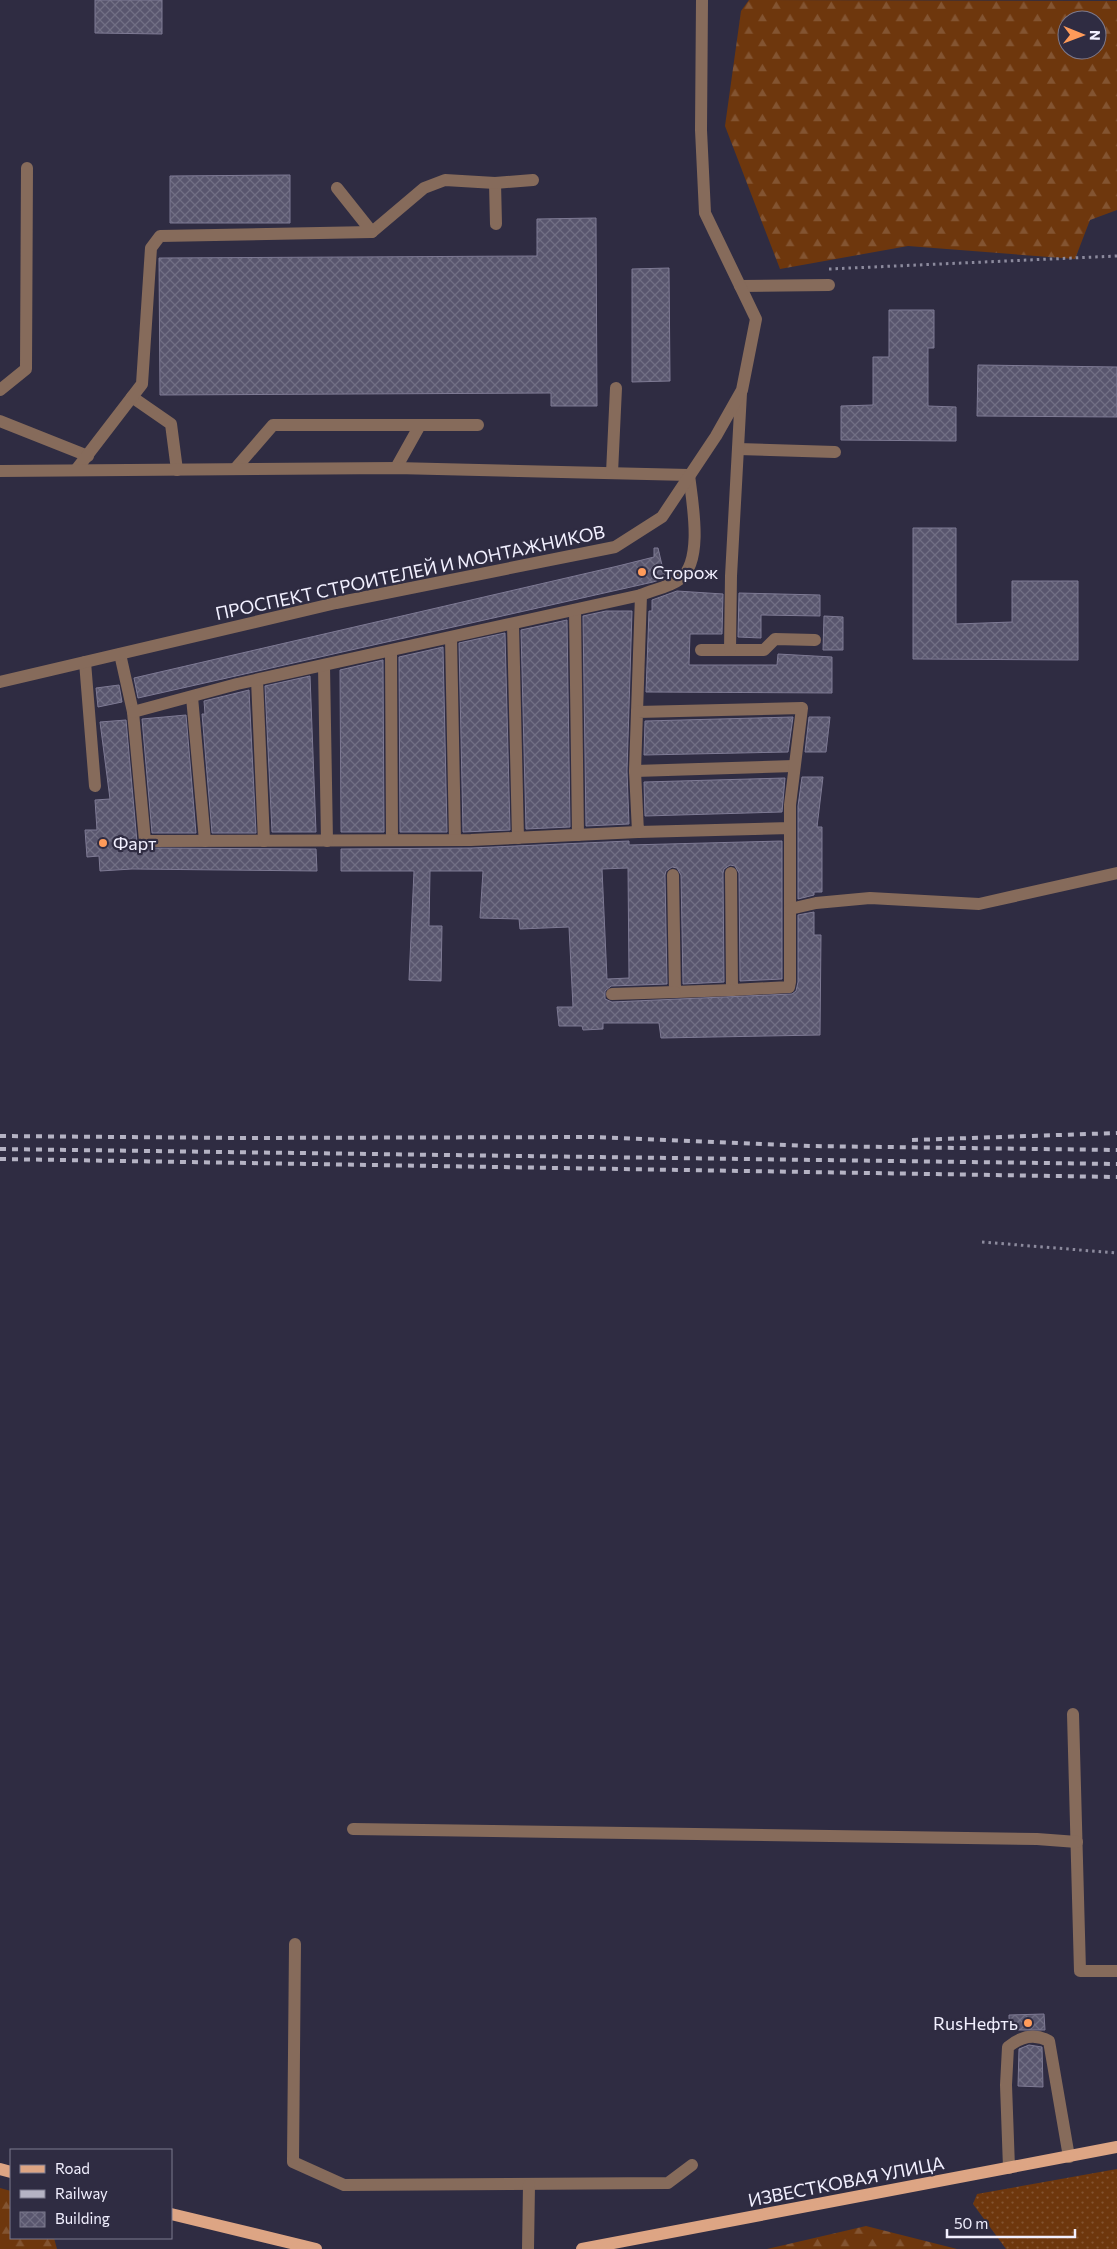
<svg xmlns="http://www.w3.org/2000/svg" width="1117" height="2249" font-family="Commissioner,sans-serif">
  <style>
    .forest { fill: url(#forest-firs); fill-rule: evenodd }
    .garden { fill: url(#garden-dots) }
    .building { fill: url(#building-cross-hatch); stroke: #7e7a94; fill-rule: evenodd }
    .lines { fill: none; stroke-linecap: round; stroke-linejoin: round }
    .path { stroke: #8c8a9d; stroke-width: 3; stroke-dasharray: 2.5 4; stroke-linecap: butt }
    .minor { stroke: #866b5b; stroke-width: 12 }
    .major { stroke: #dda584; stroke-width: 12 }
    .rail { stroke: #b5b3c4; stroke-width: 4; stroke-dasharray: 6 6; stroke-linecap: butt }
    .poi-dot { fill: #ff9b5a; stroke: #2f2c42; stroke-width: 2 }
    .labels { text-anchor: middle; dominant-baseline: central; stroke-width: 4.5; stroke-linejoin: round; paint-order: stroke }
    .street-label { font-size: 18px; fill: #f2f0ff; stroke: #2f2c42 }
    .poi-label { font-size: 18px; fill: #f2f0ff; stroke: #2f2c42; text-anchor: start }
  </style>
  <defs>
    <pattern id="forest-firs" width="22" height="20" patternUnits="userSpaceOnUse" patternTransform="scale(1.25)"><rect width="22" height="20" fill="#6e370d"/><path d="M5 1l3.5 6h-7zM16 11l3.5 6h-7z" fill="#835431"/></pattern>
    <pattern id="garden-dots" width="8" height="8" patternUnits="userSpaceOnUse" patternTransform="scale(1.25)"><rect width="8" height="8" fill="#6e370d"/><path d="M2 2h.1M6 6h.1" fill="none" stroke="#835431" stroke-width="1.8" stroke-linecap="round"/></pattern>
    <pattern id="building-cross-hatch" width="8" height="8" patternUnits="userSpaceOnUse" patternTransform="scale(1.25)"><rect width="8" height="8" fill="#59566e"/><path d="M0 0l8 8M0 8l8-8" fill="none" stroke="#716f84"/></pattern>
  </defs>
  <rect width="100%" height="100%" fill="#2f2c42"/>
  <g class="forest">
    <path d="M749,0L1117,1V210L1090,220L1075,259L908,246L780,269L725,126L741,11ZM1067,20H1097V50H1067Z"/>
    <path d="M0,2188L11,2191V2238H54L57,2249H0Z"/>
    <path d="M866,2226L957,2249H767Z"/>
  </g>
  <path class="garden" d="M1117,2169V2249H1006L973,2204L977,2194Z"/>
  <g class="building">
    <path d="M95,0H162V34L95,33Z"/>
    <path d="M290,175V223H170V176Z"/>
    <path d="M596,218L597,406H551V393L160,395L159,258L537,256V219Z"/>
    <path d="M669,268L670,381L632,382V269Z"/>
    <path d="M889,310H934V348H928V406L956,407V441L841,440V406L873,405V357H889Z"/>
    <path d="M978,365L1117,367V417L977,416Z"/>
    <path d="M913,528H956V624L1012,622V581H1078V660L913,659Z"/>
    <path d="M654,548H658L665,578L653,582L138,698L134,678L618,566L654,557Z"/>
    <path d="M677,591L723,594L722,634H690L689,665H777L778,654L832,657V693L646,692L649,611H652V600Z"/>
    <path d="M739,593L820,595V616L761,615V638L738,637Z"/>
    <path d="M606,611H632L627,771L629,824L586,826L583,616Z"/>
    <path d="M824,616L843,617V650H823Z"/>
    <path d="M567,620L570,827L526,829L521,630Z"/>
    <path d="M505,633L510,830L463,832L459,643Z"/>
    <path d="M443,647L447,832H400L399,657Z"/>
    <path d="M383,660L384,832H341L340,670Z"/>
    <path d="M310,676L316,832H272L265,686Z"/>
    <path d="M119,685L122,702L98,707L96,688Z"/>
    <path d="M249,690L256,833H212L202,714H205L204,701Z"/>
    <path d="M186,715L196,833H152L142,719Z"/>
    <path d="M793,717L788,752L644,755L645,721Z"/>
    <path d="M809,717H830L826,752H805Z"/>
    <path d="M126,720L137,842L141,848L316,849L317,871L132,869L100,871L99,856L87,857L85,830H97L95,800L110,799L100,722Z"/>
    <path d="M802,777H823L817,827H822V892H814V895L798,899V806Z"/>
    <path d="M785,778L782,812L645,816L644,782Z"/>
    <path d="M629,841V845L782,841V979L740,981L739,873L735,866L730,865L724,869L723,873L724,982L683,984L681,875L677,868L672,867L666,871L665,875L667,984L611,986L605,991V999L612,1002L792,994L796,991L798,982V915L814,912V935H821L820,1035L661,1038L659,1023H603V1029L583,1030L582,1026H559L557,1007H573L569,927L520,929L519,919L480,918L483,871H430L429,926H442L441,981L409,980L414,871H341V849L471,848ZM628,868L629,978L607,979L602,869Z"/>
    <path d="M1044,2014L1045,2030H1009V2015Z"/>
    <path d="M1029,2045L1042,2047L1043,2087L1018,2086L1019,2049Z"/>
  </g>
  <g class="lines">
    <g class="path">
      <path d="M829,269L1117,256"/>
      <path d="M982,1242L1117,1253"/>
    </g>
    <g class="minor">
      <path d="M495,183L496,224"/>
      <path d="M372,232L424,188L445,180L495,183L533,180"/>
      <path d="M740,286L829,285"/>
      <path d="M0,390L26,369L27,168"/>
      <path d="M132,397L171,424L177,470"/>
      <path d="M0,421L88,456"/>
      <path d="M738,449L835,452"/>
      <path d="M396,468L420,425"/>
      <path d="M235,469L273,425H478"/>
      <path d="M76,470L142,384L151,248L160,236L372,232L337,188"/>
      <path d="M0,471L396,468L689,475C692,501 704,561 680,579C670,587 652,590 641,595"/>
      <path d="M612,473L616,388"/>
      <path d="M575,610L578,835"/>
      <path d="M513,624L518,838"/>
      <path d="M451,638L455,840"/>
      <path d="M701,650H764L775,639L815,640"/>
      <path d="M730,650L731,576L741,393"/>
      <path d="M391,651L392,840"/>
      <path d="M120,654L133,712L145,841L471,840L638,832"/>
      <path d="M85,662L95,786"/>
      <path d="M324,666L327,841"/>
      <path d="M257,680L264,841"/>
      <path d="M0,682L336,603L615,547L662,517L716,436L742,390L756,319L705,213L701,130L702,0"/>
      <path d="M192,697L205,841"/>
      <path d="M133,712L237,684L641,595L637,712"/>
      <path d="M635,771L794,766"/>
      <path d="M731,873L732,990L789,987L790,982V805L802,708L637,712L635,771L638,832L790,828"/>
      <path d="M673,875L675,992L732,990"/>
      <path d="M790,909L816,903L870,898L979,904L1117,873"/>
      <path d="M612,994L675,992"/>
      <path d="M1073,1714L1080,1971H1117"/>
      <path d="M353,1829L1037,1839L1077,1842"/>
      <path d="M295,1944L293,2162L344,2185L668,2183L692,2165"/>
      <path d="M1009,2168L1006,2085L1008,2047C1020,2037 1034,2033 1049,2041L1069,2157"/>
      <path d="M528,2249L529,2185"/>
    </g>
    <g class="major">
      <path d="M0,2169L11,2172"/>
      <path d="M171,2214L316,2249"/>
      <path d="M582,2249L1117,2147"/>
    </g>
    <g class="rail">
      <path d="M0,1136L241,1138L593,1137L809,1146L1117,1150"/>
      <path d="M912,1140L1117,1133"/>
      <path d="M0,1149L1117,1164"/>
      <path d="M0,1159L1117,1177"/>
    </g>
  </g>
  <g class="poi-dot">
    <circle cx="642" cy="572" r="5"/>
    <circle cx="103" cy="843" r="5"/>
    <circle cx="1028" cy="2023" r="5"/>
  </g>
  <g class="labels">
    <g class="street-label">
      <text transform="translate(410 572) rotate(-12)">ПРОСПЕКТ СТРОИТЕЛЕЙ И МОНТАЖНИКОВ</text>
      <text transform="translate(846 2181) rotate(-11)">ИЗВЕСТКОВАЯ УЛИЦА</text>
    </g>
    <g class="poi-label">
      <text x="652" y="572">Сторож</text>
      <text x="113" y="843">Фарт</text>
      <text x="1018" y="2023" text-anchor="end">RusНефть</text>
    </g>
  </g>
  <rect x="10" y="2149" width="162" height="90" fill="#2f2c42" stroke="#7d7a8e"/>
  <rect x="20" y="2165" width="25" height="8" fill="#dda584" stroke="#7d7a8e"/>
  <text x="55" y="2174" font-size="15" fill="#f2f0ff">Road</text>
  <rect x="20" y="2190" width="25" height="8" fill="#b5b3c4" stroke="#7d7a8e"/>
  <text x="55" y="2199" font-size="15" fill="#f2f0ff">Railway</text>
  <rect x="20" y="2212" width="25" height="15" fill="url(#building-cross-hatch)" stroke="#7d7a8e"/>
  <text x="55" y="2224" font-size="15" fill="#f2f0ff">Building</text>
  <g transform="translate(1082 35) rotate(91)"><circle r="24" fill="#2f2c42" stroke="#7d7a8e"/>
  <path d="M0-4L9 19L0 12L-9 19Z" fill="#ff9b5a"/>
  <text y="-8" font-size="14" font-weight="bold" text-anchor="middle" fill="#f2f0ff">N</text>
  </g>
  <path d="M947 2229v8h128v-8" fill="none" stroke="#f2f0ff" stroke-width="2.5"/>
  <text x="954" y="2229" font-size="15" fill="#f2f0ff" stroke="#2f2c42" stroke-width="4" paint-order="stroke">50 m</text>
</svg>
